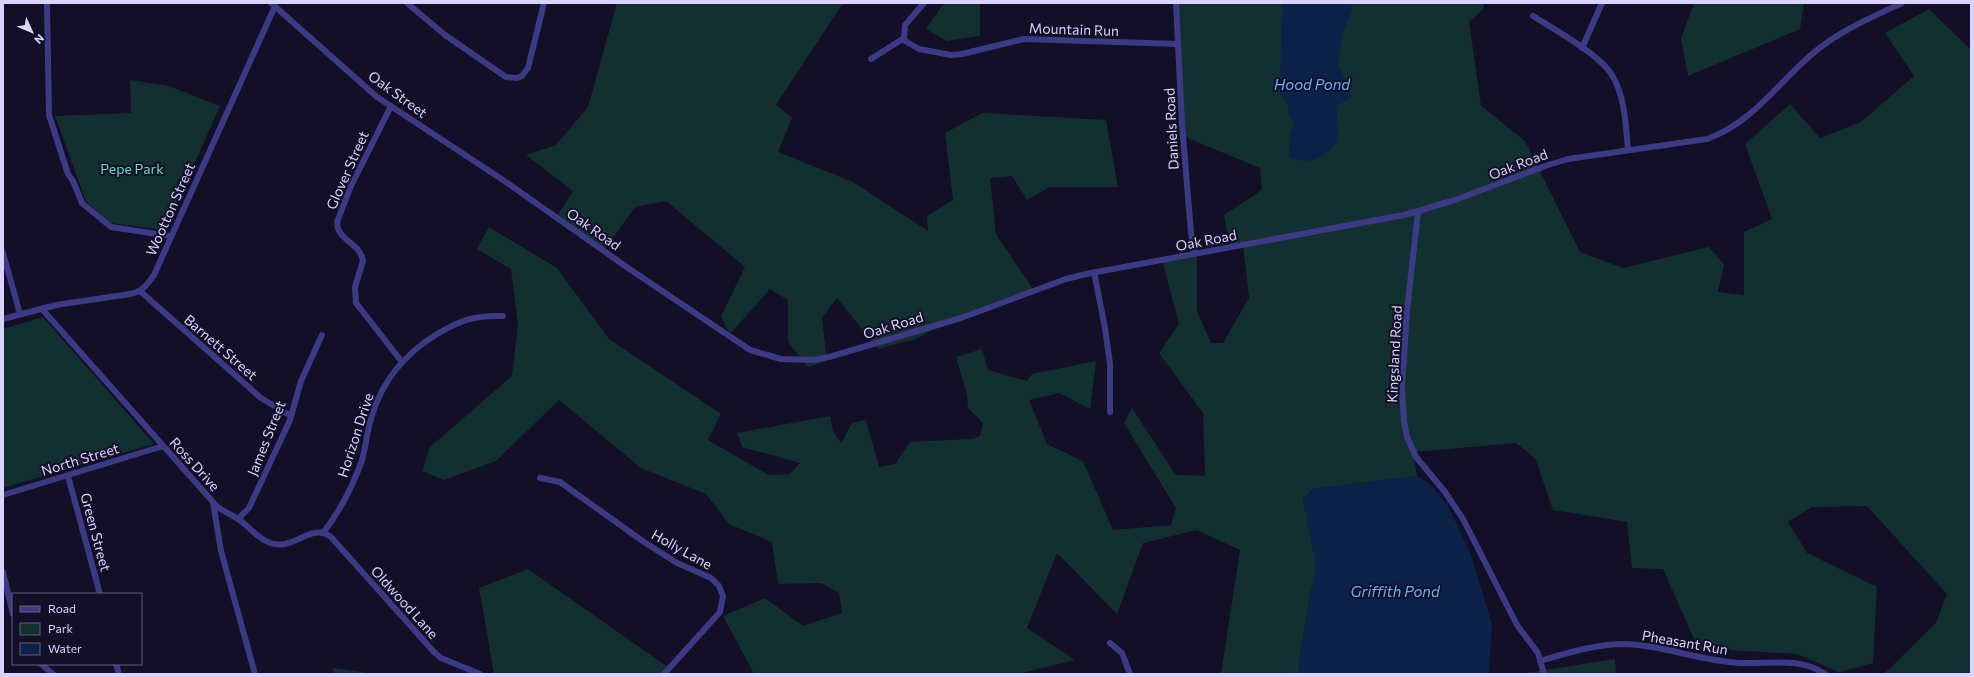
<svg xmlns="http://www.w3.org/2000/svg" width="1974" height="677" font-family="Commissioner,sans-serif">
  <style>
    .green { fill: #12302f }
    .water { fill: #0c2248 }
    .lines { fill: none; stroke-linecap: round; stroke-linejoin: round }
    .minor { stroke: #3d3a85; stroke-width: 6 }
    .labels { text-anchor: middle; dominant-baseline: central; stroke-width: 4; stroke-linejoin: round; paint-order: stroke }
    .street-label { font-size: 14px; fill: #d9d4ff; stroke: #130f26 }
    .park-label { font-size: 14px; fill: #5fe0c0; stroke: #130f26 }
    .water-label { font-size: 15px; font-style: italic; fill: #62b6ff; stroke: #130f26 }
  </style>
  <rect width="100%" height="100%" fill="#130f26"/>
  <g class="green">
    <path d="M617,3H843L776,105L792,118L778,152L853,182L928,231L927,216L953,200L945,133L982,113L1106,120L1118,187H1050L1027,200L1012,176L990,178L996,234L1035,292L952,319L916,339L878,349L837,298L822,318L827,361L808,367L788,342V300L770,289L730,334L721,316L745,267L666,201L635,207L603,252L555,219L573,191L526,155L556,145L588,107Z"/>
    <path d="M944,3H980V36L947,41L926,29Z"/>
    <path d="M1175,3H1483L1484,8L1469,22L1481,106L1525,141L1580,252L1623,268L1709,247L1724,264L1718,292L1744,295V232L1772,219L1745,144L1790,104L1820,138L1861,122L1914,76L1885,33L1929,9L1971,50V674H1884L1936,623L1947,594L1867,506L1812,507L1788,522L1807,553L1877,587L1873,663L1839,672L1797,654L1698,648L1663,569L1632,568L1627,522L1553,510L1535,458L1516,443L1413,452L1417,476L1313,489L1303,499L1316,564L1298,667L1300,674H1221L1240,550L1197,530L1143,543L1117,614L1057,553L1027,628L1075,660L1018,674H754L723,616L765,598L803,626L842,613L839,593L821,583L778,584L772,542L729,524L706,494L641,468L559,400L496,461L444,480L422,471L430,447L512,376L518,325L511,269L477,249L489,227L557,268L609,339L721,414L708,440L769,475L790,474L800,463L742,447L737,433L830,416L833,431L841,443L852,423L866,420L879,467L895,464L910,442L971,439L980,436L983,423L968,408L967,395L956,357L982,349L988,370L1027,381L1032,374L1096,361L1090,409L1059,393L1029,400L1047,444L1083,461L1113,530L1171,525L1176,508L1124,423L1132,408L1176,475L1205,476L1203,413L1159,353L1179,324L1162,260L1197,255V311L1211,343H1223L1249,298L1243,245L1230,248L1224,215L1262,190L1260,168L1185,137Z"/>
    <path d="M1694,3H1804L1800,29L1688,76L1681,38Z"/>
    <path d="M130,80L169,86L220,106L165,230L110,223L86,201L55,116L131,113Z"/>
    <path d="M43,317L154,444L3,488V329Z"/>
    <path d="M528,569L665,665L671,674H494L479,588Z"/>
    <path d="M1615,659L1616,674H1519Z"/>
    <path d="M332,668L376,674H335Z"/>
  </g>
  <g class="water">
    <path d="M1282,3H1350L1352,9L1343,33L1338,63L1351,97L1337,106L1338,141C1323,158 1312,166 1289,157L1290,134L1294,125L1288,113L1289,106L1280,94Z"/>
    <path d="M1417,476L1430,484L1448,506L1470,552L1492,624L1489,674H1300L1298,667L1316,564L1303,499L1313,489Z"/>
  </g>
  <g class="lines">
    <g class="minor">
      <path d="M47,3L49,115L68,174L73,181L82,203L111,227L170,236"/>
      <path d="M271,3L377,97L506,182L628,268L750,350L781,359L814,360L829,357L961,318L1066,279L1086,274L1404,215L1455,200L1548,165L1568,159L1707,139C1752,123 1777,84 1812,54C1839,31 1870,18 1902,3"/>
      <path d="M407,3L445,35L506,77L517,78L522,76L528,68L544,3"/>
      <path d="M1176,3L1182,124L1191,233L1195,254"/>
      <path d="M1533,16C1554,29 1600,55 1612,75C1625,96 1626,127 1628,150"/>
      <path d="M904,38L905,41L919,49L951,55L962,54L1024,39L1178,44"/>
      <path d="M904,38L905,25L924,3"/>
      <path d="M1582,48L1602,3"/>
      <path d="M871,59L904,38"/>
      <path d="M391,106L351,186L337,222C337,241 360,242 363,261L355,287L356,303L402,362"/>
      <path d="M1418,212L1407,311L1402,387L1404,421L1407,437L1416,457L1445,492L1463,519L1517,625L1538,653L1544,674"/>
      <path d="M3,253L20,314"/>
      <path d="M1094,272L1105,328L1110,364V412"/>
      <path d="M140,291L261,398L291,416"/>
      <path d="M42,309L213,502L221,551L255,674"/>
      <path d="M3,319L56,305L130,294C142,292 147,285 154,275L275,6"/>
      <path d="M68,476L100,594"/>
      <path d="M540,478L560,482L644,542L677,563L711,578L719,586L723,596L720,612L664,674"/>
      <path d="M3,495L163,446"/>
      <path d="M213,502C221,512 228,512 238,519C253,529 264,548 285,544C297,542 311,530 323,533C340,511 353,486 362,460C366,446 367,430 372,416C382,381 406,353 437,334C461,320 475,315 503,316"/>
      <path d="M238,519L249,508L290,420L301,381L322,335"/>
      <path d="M323,533L330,536L434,652L441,658L480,674"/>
      <path d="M3,572L13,614"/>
      <path d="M1110,643L1122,653L1130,674"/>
      <path d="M1540,661C1567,653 1593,645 1621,644C1662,644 1701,662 1742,663C1771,664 1800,657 1825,674"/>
      <path d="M41,664L53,674"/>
      <path d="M116,664L119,674"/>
    </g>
  </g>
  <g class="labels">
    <g class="street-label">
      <text transform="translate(1074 29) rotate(2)">Mountain Run</text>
      <text transform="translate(398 94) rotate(36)">Oak Street</text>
      <text transform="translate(1171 129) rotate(-93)">Daniels Road</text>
      <text transform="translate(1518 164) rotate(-21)">Oak Road</text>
      <text transform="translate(347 170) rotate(-66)">Glover Street</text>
      <text transform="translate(170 209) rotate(-66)">Wootton Street</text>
      <text transform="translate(594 229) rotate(35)">Oak Road</text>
      <text transform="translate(1206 240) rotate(-11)">Oak Road</text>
      <text transform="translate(893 325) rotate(-17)">Oak Road</text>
      <text transform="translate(221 347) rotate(41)">Barnett Street</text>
      <text transform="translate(1394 354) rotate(-87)">Kingsland Road</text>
      <text transform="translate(355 435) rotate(-72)">Horizon Drive</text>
      <text transform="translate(266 438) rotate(-68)">James Street</text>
      <text transform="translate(80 459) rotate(-17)">North Street</text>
      <text transform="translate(195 464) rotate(48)">Ross Drive</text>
      <text transform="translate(96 532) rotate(75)">Green Street</text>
      <text transform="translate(682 549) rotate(29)">Holly Lane</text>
      <text transform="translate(405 602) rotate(48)">Oldwood Lane</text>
      <text transform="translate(1685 642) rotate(10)">Pheasant Run</text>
    </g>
    <g class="park-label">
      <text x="132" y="168">Pepe Park</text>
    </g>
    <g class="water-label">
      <text x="1312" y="84">Hood Pond</text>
      <text x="1395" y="591">Griffith Pond</text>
    </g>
  </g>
  <rect width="1974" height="677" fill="none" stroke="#d9d4ff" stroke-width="8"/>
  <rect x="12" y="593" width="130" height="72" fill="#130f26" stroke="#625e7d"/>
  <rect x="20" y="606" width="20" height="6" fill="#3d3a85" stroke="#625e7d"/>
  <text x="48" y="613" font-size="12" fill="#d9d4ff">Road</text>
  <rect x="20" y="623" width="20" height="12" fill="#12302f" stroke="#625e7d"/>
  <text x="48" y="633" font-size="12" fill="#d9d4ff">Park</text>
  <rect x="20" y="643" width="20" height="12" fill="#0c2248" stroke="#625e7d"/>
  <text x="48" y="653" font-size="12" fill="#d9d4ff">Water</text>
  <g transform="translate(32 32) rotate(134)" stroke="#130f26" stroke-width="3" paint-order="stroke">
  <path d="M0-3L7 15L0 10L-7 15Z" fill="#d9d4ff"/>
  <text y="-6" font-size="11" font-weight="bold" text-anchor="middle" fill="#d9d4ff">N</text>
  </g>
</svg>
